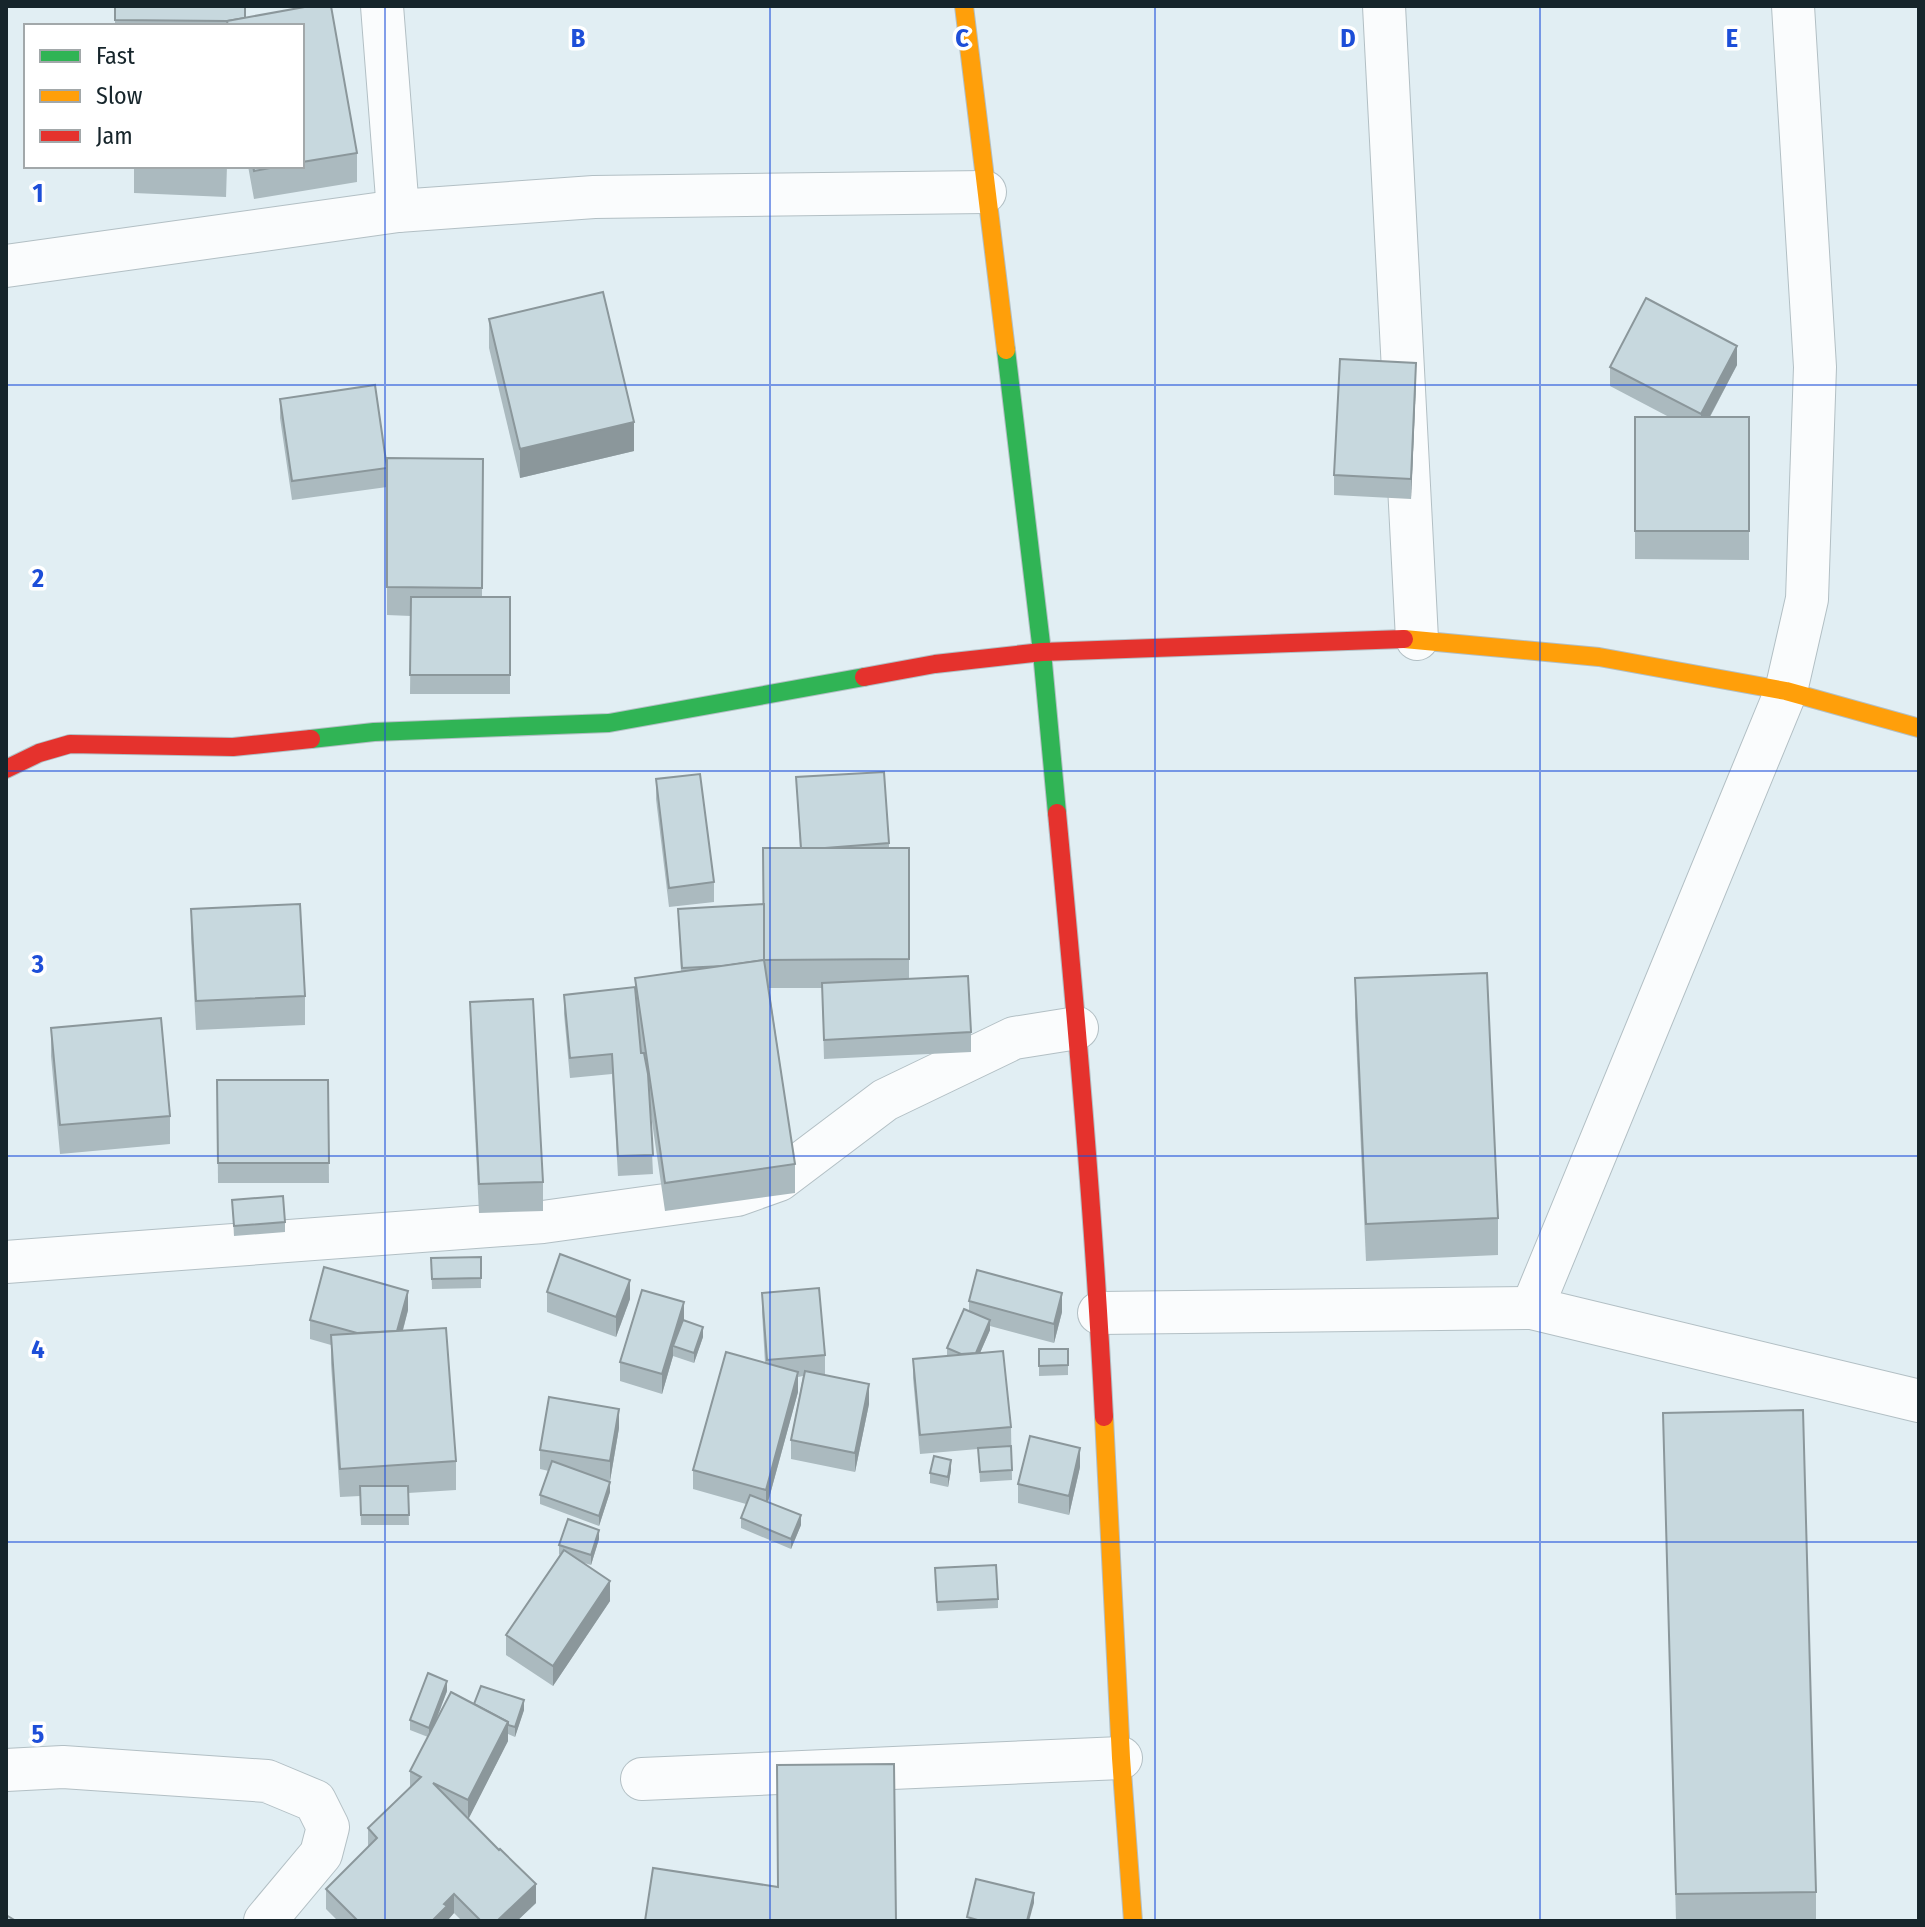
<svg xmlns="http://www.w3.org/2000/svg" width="1925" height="1927" font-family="'Fira Sans Condensed',sans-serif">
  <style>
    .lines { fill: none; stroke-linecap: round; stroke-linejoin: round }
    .street-casing { stroke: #b2bfc4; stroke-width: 44 }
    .fast-casing { stroke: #b2bfc4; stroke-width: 20 }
    .slow-casing { stroke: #b2bfc4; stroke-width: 20 }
    .jam-casing { stroke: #b2bfc4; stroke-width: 20 }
    .street { stroke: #fafcfd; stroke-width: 42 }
    .fast { stroke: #30b455; stroke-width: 18 }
    .slow { stroke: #ff9f0a; stroke-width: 18 }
    .jam { stroke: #e5322d; stroke-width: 18 }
    .wall { fill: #abbabf }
    .shaded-wall { fill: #8b979b }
    .building { fill: #c7d8de; stroke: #8b979b; stroke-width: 2 }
    .grid { fill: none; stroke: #1d4ed8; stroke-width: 2; stroke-opacity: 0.55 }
    .grid-label { font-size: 26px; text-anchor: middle; font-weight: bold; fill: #1d4ed8; stroke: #fff; stroke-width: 7; stroke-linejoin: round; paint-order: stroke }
  </style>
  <rect width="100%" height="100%" fill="#e1eef3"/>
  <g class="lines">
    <g class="street-casing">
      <g id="street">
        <path d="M382,6L398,211"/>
        <path d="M1384,6L1417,639"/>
        <path d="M6,266L398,211L594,197L985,192"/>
        <path d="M6,1262L543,1222L737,1195L779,1180L885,1100L1014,1038L1077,1028"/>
        <path d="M1532,1308L1786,691L1807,599L1815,367L1793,6"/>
        <path d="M1099,1313L1532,1308L1919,1401"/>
        <path d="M6,1770L63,1767L267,1781L315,1801L328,1827L321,1854L265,1921"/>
        <path d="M642,1779L1121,1758"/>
      </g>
    </g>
    <g class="fast-casing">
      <g id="fast">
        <path d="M1006,350L1042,652L1057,813"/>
        <path d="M311,739L374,732L609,723L864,677"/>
      </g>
    </g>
    <g class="slow-casing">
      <g id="slow">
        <path d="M964,6L1006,350"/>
        <path d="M1404,639L1599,657L1786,691L1919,728"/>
        <path d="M1104,1417L1121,1758L1133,1921"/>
      </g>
    </g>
    <g class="jam-casing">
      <g id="jam">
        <path d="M864,677L935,664L1042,652L1404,639"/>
        <path d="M6,769L39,753L70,744L233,747L311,739"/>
        <path d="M1057,813C1076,1014 1094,1216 1104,1417"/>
      </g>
    </g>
    <use href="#street" class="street"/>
    <use href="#fast" class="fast"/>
    <use href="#slow" class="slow"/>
    <use href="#jam" class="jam"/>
  </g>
  <g class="wall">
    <path d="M115,6H245V18L310,6H331L357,153V182L254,199L248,166H302V26H115Z"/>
    <path d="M134,166H227L226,197L134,193Z"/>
    <path d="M489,319L634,451L520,478L489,348Z"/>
    <path d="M1737,365L1710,417H1749V560L1635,559V417H1669L1610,386V367Z"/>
    <path d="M1416,382L1411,499L1334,495V475Z"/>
    <path d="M280,399L387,467L483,459L482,597H510V694H410L411,616L387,615V487L292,500L280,418Z"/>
    <path d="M796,777L889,843V848H909V979L971,1032V1052L824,1059L822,988H769L795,1164V1193L665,1211L650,1108L653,1174L618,1176L612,1074L570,1078L564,1014V995L635,987V978L681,972L678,909L764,904L800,848Z"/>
    <path d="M656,779L714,882V902L669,907L656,799Z"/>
    <path d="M191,909L305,996V1025L196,1030L191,938Z"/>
    <path d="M1355,978L1498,1218V1255L1366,1261L1355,1015Z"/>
    <path d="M470,1002L543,1182V1211L479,1213L470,1030Z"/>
    <path d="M51,1028L170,1116V1144L60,1154L51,1056Z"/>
    <path d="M217,1080H328L329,1183H218Z"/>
    <path d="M232,1200L285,1222V1232L234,1236Z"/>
    <path d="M481,1257V1288L432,1289L431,1258Z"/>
    <path d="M547,1292L630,1299L616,1337L547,1312Z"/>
    <path d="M762,1293L825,1355V1375L869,1404L855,1472L791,1459V1440L803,1376L798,1377V1392L768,1502L801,1525L791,1549L741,1528V1518L746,1504L693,1489V1470L765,1363L762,1312Z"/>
    <path d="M969,1301L1062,1312L1054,1343L990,1326V1330L980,1353L1011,1427L1012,1480L980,1482L978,1449L920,1454L913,1378V1359L947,1356V1348L969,1311Z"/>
    <path d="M408,1310L403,1330L456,1461V1490L408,1493L409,1525H361L360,1496L340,1497L331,1364V1345L310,1339V1320Z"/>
    <path d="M684,1320L703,1337L694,1363L673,1356L662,1394L620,1381V1362Z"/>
    <path d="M1039,1349H1068V1375L1039,1376Z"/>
    <path d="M1663,1413L1816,1892V1921H1676Z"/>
    <path d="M619,1428L610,1481L603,1480L610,1492L599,1526L540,1504V1495L549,1471L540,1469V1450Z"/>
    <path d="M1080,1467L1069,1515L1018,1503V1484Z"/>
    <path d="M951,1470L948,1487L930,1483V1473Z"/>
    <path d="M599,1539L591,1565L581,1562L610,1601L553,1686L506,1655V1635L560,1555L559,1554V1545Z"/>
    <path d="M935,1578L998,1599V1608L937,1611Z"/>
    <path d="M447,1691L433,1729L474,1704L524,1710L515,1737L508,1734V1741L468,1819L536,1903L517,1921H462L454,1913L447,1921H338L326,1909V1889L368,1847V1828L410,1787V1771L428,1737L410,1730V1720Z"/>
  </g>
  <g class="shaded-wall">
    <path d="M1737,346V365L1701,433V414Z"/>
    <path d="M1416,363V382L1411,499V479Z"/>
    <path d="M634,422V451L520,478V449Z"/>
    <path d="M630,1280V1299L616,1337V1317Z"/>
    <path d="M408,1291V1310L395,1360V1340Z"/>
    <path d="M1062,1293V1312L1054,1343V1324Z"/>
    <path d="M684,1302V1322L673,1346V1356L662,1394V1374Z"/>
    <path d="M990,1320V1330L973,1369V1360Z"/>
    <path d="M703,1327V1337L694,1363V1353Z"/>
    <path d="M798,1372V1392L766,1509V1490Z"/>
    <path d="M869,1384V1404L855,1472V1453Z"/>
    <path d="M619,1409V1428L610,1481V1461Z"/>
    <path d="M1080,1448V1467L1069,1515V1496Z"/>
    <path d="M951,1460V1470L948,1487V1477Z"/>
    <path d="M610,1482V1492L599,1526V1516Z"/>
    <path d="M801,1515V1525L791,1549V1539Z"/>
    <path d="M599,1530V1539L591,1565V1555Z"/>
    <path d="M610,1581V1601L553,1686V1666Z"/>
    <path d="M447,1681V1691L429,1738V1728Z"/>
    <path d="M524,1700V1710L515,1737V1727Z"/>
    <path d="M508,1722V1741L468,1820V1800Z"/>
    <path d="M536,1884V1903L517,1921H497Z"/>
    <path d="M1034,1893V1903L1029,1921H1027Z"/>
    <path d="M454,1894V1913L447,1921H432L444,1904Z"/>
  </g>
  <g class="building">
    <path d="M115,6H245V18L227,21L115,20Z"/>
    <path d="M310,6H331L357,153L302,162V26H228L227,21Z"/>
    <path d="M174,166H226V168Z"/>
    <path d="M253,166H281L254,171Z"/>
    <path d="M603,292L634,422L520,449L489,319Z"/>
    <path d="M1646,298L1737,346L1701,414L1610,367Z"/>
    <path d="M1340,359L1416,363L1411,479L1334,475Z"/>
    <path d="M375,385L387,468L292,481L280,399Z"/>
    <rect x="1635" y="417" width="114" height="114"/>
    <path d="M387,458L483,459L482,588L387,587Z"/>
    <path d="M411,597H510V675H410Z"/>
    <path d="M884,772L889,843L825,848H801L796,777Z"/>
    <path d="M700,774L714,882L669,888L656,779Z"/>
    <path d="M763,848H909V959L764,960Z"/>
    <path d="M300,904L305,996L196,1001L191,909Z"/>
    <path d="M764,904V960L724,966L682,968L678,909Z"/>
    <path d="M764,960L795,1164L665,1183L635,978Z"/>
    <path d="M1487,973L1498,1218L1366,1224L1355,978Z"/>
    <path d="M968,976L971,1032L824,1040L822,983Z"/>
    <path d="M635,987L641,1053H644L648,1074L653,1155L618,1156L612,1054L570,1058L564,995Z"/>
    <path d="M533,999L543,1182L479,1184L470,1002Z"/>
    <path d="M161,1018L170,1116L60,1125L51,1028Z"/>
    <path d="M217,1080H328L329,1163H218Z"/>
    <path d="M283,1196L285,1222L234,1226L232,1200Z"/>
    <path d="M560,1254L630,1280L616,1317L547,1292Z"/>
    <path d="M481,1257V1278L432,1279L431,1258Z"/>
    <path d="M324,1267L408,1291L397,1331L357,1333L310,1320Z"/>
    <path d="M977,1270L1062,1293L1054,1324L969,1301Z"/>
    <path d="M819,1288L825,1355L767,1360L762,1293Z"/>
    <path d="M642,1290L684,1302L662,1374L620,1362Z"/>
    <path d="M964,1309L990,1320L976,1353L961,1354L947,1348Z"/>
    <path d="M683,1320L703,1327L694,1353L673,1346Z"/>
    <path d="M446,1328L456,1461L340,1469L331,1335Z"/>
    <path d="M1039,1349H1068V1365L1039,1366Z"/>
    <path d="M1003,1351L1011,1427L920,1435L913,1359Z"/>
    <path d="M726,1352L798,1372L766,1490L693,1470Z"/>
    <path d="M805,1371L869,1384L855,1453L791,1440Z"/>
    <path d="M549,1397L619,1409L610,1461L540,1450Z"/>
    <path d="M1803,1410L1816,1892L1676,1894L1663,1413Z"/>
    <path d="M1030,1436L1080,1448L1069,1496L1018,1484Z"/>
    <path d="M1011,1446L1012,1470L980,1472L978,1448Z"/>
    <path d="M934,1456L951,1460L948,1477L930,1473Z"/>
    <path d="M552,1461L610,1482L599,1516L540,1495Z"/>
    <path d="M360,1486H408L409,1515H361Z"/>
    <path d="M750,1495L801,1515L791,1539L741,1518Z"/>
    <path d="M568,1519L599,1530L591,1555L559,1545Z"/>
    <path d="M564,1550L610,1581L553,1666L506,1635Z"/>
    <path d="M996,1565L998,1599L937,1602L935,1568Z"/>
    <path d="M428,1673L447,1681L429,1728L410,1720Z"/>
    <path d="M481,1686L524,1700L515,1727L508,1725V1722L474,1704Z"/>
    <path d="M451,1692L508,1722L468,1800L433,1783L499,1850L500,1849L536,1884L497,1921H481L454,1894L444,1904L447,1906L432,1921H358L326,1889L377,1838L368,1828L421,1777L410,1771Z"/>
    <path d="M894,1764L896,1921H645L653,1868L778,1887L777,1765Z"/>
    <path d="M976,1879L1034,1893L1027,1921H981L967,1917Z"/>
    <path d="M6,1915L16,1921H6Z"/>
  </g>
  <path class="grid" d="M385,6V1921M770,6V1921M1155,6V1921M1540,6V1921M6,385H1919M6,771H1919M6,1156H1919M6,1542H1919"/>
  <g class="grid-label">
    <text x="578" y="47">B</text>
    <text x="962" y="47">C</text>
    <text x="1348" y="47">D</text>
    <text x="1732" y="47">E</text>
    <text x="38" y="202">1</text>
    <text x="38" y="587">2</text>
    <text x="38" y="973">3</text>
    <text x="38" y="1358">4</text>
    <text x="38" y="1743">5</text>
  </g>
  <rect width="1925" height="1927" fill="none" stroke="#16252b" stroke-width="16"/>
  <rect x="24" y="24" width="280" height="144" fill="#ffffff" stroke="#a2a8aa" stroke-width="2"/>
  <rect x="40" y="50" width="40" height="12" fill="#30b455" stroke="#a2a8aa" stroke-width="2"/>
  <text x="96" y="64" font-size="24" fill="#16252b">Fast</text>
  <rect x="40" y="90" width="40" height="12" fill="#ff9f0a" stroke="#a2a8aa" stroke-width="2"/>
  <text x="96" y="104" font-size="24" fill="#16252b">Slow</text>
  <rect x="40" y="130" width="40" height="12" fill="#e5322d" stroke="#a2a8aa" stroke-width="2"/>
  <text x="96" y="144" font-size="24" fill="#16252b">Jam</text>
</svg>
